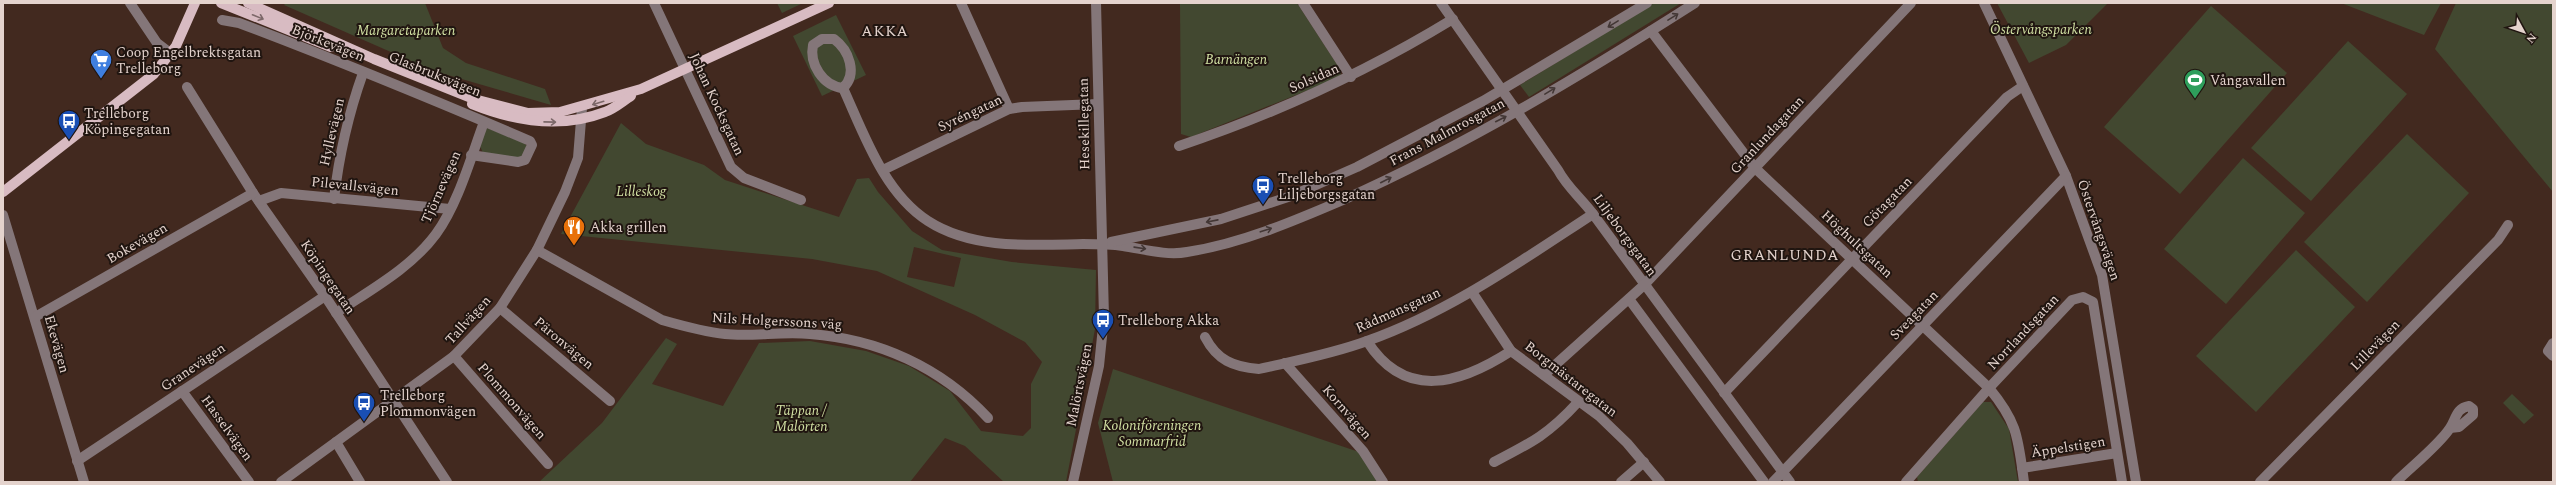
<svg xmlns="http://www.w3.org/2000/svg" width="2556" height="485" font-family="Spectral,serif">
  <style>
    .green { fill: #424830; fill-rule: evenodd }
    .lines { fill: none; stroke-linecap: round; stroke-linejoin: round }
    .minor { stroke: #847679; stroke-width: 10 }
    .major { stroke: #d8bbc2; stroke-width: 10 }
    .oneway { stroke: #7c6869 }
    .oneway2 { stroke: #433735 }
    .labels { text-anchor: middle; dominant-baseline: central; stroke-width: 4; stroke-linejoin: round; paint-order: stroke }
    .park-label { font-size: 14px; font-style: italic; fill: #d1e0a3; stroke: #201510 }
    .street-label { font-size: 14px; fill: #e4d3cd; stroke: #201510 }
    .poi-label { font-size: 14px; fill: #e4d3cd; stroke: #201510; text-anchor: start }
    .neighbourhood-label { font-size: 15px; letter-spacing: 1px; fill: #e4d3cd; stroke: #201510 }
  </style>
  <rect width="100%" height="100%" fill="#42291f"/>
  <g class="green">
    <path d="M286,3H425L443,48L466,63L545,89L551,105L434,71L284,5Z"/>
    <path d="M777,3H803L782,13Z"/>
    <path d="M1180,3H1297L1340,69L1341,77L1191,137L1181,134Z"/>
    <path d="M1654,3H1681L1529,97L1520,85Z"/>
    <path d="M1997,3H2108L2066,45L2029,63Z"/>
    <path d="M2341,3H2441L2424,35Z"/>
    <path d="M2456,3H2553V192L2435,49Z"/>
    <path d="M2211,6L2287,73L2180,194L2104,127Z"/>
    <path d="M836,15L866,75L822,96L793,36Z"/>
    <path d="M2348,41L2407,94L2311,201L2251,148Z"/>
    <path d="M621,123L646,144L704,165L725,180L839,217L857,179L869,178L878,192L912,231L942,250L1012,262L1096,270L1095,329L1066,482H1004L965,446L945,438L910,482H539L602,423L666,338L677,344L652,384L723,406L759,343L810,341L866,351L909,366L950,391L981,431L1023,436L1031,428V384L1042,362L1025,342L975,315L877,271L812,259L561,234ZM914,247L961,258L954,287L907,277Z"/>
    <path d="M487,128L524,143L527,146L520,159L483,153L479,144Z"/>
    <path d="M2407,134L2469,193L2367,302L2304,242Z"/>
    <path d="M2243,158L2305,213L2226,304L2164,249Z"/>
    <path d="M2296,250L2355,307L2256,412L2196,356Z"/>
    <path d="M1113,369L1359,452L1378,482H1113L1098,423Z"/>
    <path d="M2512,394L2534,415L2524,424L2503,403Z"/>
    <path d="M1983,402H1991L2009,429L2018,482H1918L1917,477Z"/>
  </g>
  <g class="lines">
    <g class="minor">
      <path d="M130,3L157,43L170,53"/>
      <path d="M654,3L731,167L744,178L801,200"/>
      <path d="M961,3L1009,109"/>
      <path d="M1303,3L1351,77"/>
      <path d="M1441,3L1558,170C1567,187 1581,198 1593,214L1790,482"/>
      <path d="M1984,3L2066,176L2102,275L2136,482"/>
      <path d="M222,20L239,23C337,60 434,100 530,141L532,145L525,160L518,162L471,155"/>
      <path d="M1651,31L1755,168L1989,388C2018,423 2018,438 2024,482"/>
      <path d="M822,39H834C849,50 858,74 843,88C823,86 809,64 813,45Z"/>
      <path d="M187,87L253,193L325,296L447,482"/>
      <path d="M843,88C864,134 884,193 928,221C973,250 1032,245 1083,244C1096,244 1110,244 1123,246C1143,249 1167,256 1187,252C1240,244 1294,221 1343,200C1466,145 1582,75 1695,3"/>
      <path d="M1179,146C1275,114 1366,72 1453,19"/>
      <path d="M883,170L1009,109L1022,107L1098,104"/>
      <path d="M334,199C339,155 348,115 363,73"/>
      <path d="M259,201L281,193L450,209"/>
      <path d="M3,215L84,482"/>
      <path d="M1111,242L1221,219L1291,196L1357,167L1483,101L1647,3"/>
      <path d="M537,250L662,320C683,326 704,332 725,334C753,337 782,331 810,334C878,339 941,367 988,418"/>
      <path d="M1472,292L1511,351L1599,416L1627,443L1660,482"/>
      <path d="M1629,299L1764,482"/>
      <path d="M500,308L610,401"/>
      <path d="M336,313C370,290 411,268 436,234C458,204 471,157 484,122"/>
      <path d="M35,317L253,193"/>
      <path d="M1205,337C1217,360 1233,367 1259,369C1294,361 1332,354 1367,341C1449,312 1521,261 1593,214"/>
      <path d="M1367,341C1405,401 1460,384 1511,351"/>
      <path d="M2553,343L2548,351L2553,356"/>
      <path d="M454,356L548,464"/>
      <path d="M1285,363L1363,451L1383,482"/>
      <path d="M1544,375L1644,285L1911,3"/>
      <path d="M182,391L249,482"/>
      <path d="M1724,393L2007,97L2023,86"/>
      <path d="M336,442L360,482"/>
      <path d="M77,461L325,296"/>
      <path d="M1494,462C1531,443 1549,434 1578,402"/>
      <path d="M2022,468L2117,453"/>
      <path d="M281,482L454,356L500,308L537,250L565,192L578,158L582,108"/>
      <path d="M1073,482L1099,366L1104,317L1096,3"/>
      <path d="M1621,482L1644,462"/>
      <path d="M1773,482L2066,176"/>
      <path d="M1906,482L1989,388L2072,300L2083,297L2093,302L2122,482"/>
      <path d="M2260,482L2498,240L2508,225"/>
      <path d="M2396,482C2410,468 2440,444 2450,428C2456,419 2456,408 2469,406L2473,409V415L2459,427L2450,428"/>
    </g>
    <g class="major">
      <path d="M221,3L331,47"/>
      <path d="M248,3L374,59L474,99L528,113L560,112L641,89L829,3"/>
      <path d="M472,104C514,121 561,129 605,112C614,109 623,101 631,96"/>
      <path d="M3,192L154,74L176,46L195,3"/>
    </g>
  </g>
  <defs><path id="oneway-shaft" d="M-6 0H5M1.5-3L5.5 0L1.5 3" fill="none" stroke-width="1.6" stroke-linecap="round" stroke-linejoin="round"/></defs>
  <g class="oneway">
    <use href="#oneway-shaft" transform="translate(258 17) rotate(22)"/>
    <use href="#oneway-shaft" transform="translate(598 103) rotate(163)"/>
    <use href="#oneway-shaft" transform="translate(550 122) rotate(1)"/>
  </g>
  <g class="oneway2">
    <use href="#oneway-shaft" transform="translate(1673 17) rotate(-32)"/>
    <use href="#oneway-shaft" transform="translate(1613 24) rotate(149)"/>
    <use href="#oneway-shaft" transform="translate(1550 91) rotate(-31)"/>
    <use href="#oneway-shaft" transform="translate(1501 119) rotate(-27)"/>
    <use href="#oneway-shaft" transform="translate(1386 180) rotate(-27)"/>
    <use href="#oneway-shaft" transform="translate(1212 221) rotate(169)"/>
    <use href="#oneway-shaft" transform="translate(1266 230) rotate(-18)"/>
    <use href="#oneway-shaft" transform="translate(1140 248) rotate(8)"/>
  </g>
  <defs>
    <g id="supermarket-pin" transform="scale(1.15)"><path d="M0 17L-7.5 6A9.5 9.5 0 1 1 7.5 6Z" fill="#3f7fe0" stroke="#201510"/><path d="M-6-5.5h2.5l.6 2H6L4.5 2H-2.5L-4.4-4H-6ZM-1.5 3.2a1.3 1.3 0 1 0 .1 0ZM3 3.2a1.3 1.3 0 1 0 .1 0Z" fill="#fff"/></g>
    <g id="stadium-pin" transform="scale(1.15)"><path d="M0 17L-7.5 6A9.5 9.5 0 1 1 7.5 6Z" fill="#2e9e5b" stroke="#201510"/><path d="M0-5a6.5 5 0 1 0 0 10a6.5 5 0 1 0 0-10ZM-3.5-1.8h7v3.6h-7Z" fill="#fff"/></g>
    <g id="bus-pin" transform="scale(1.15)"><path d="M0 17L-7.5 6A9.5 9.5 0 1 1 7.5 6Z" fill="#1a4fb4" stroke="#201510"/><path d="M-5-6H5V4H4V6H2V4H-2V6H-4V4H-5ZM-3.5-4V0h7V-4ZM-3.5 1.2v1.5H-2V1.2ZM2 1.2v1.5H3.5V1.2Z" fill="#fff"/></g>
    <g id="restaurant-pin" transform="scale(1.15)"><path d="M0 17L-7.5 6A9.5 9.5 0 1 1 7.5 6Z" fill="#e8710a" stroke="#201510"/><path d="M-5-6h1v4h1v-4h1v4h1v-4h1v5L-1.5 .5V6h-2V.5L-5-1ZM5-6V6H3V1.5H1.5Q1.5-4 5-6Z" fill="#fff"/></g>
  </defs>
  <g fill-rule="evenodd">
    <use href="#supermarket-pin" x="101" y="60"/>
    <use href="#stadium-pin" x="2195" y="80"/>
    <use href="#bus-pin" x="69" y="121"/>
    <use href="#bus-pin" x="1263" y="186"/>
    <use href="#restaurant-pin" x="574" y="227"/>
    <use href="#bus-pin" x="1103" y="320"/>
    <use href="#bus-pin" x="364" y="403"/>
  </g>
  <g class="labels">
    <g class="park-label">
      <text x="2041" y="29">Östervångsparken</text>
      <text x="406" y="30">Margaretaparken</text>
      <text x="1236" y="59">Barnängen</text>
      <text x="641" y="191">Lilleskog</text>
      <text x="801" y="410">Täppan /<tspan x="801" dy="16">Malörten</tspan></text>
      <text x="1152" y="425">Koloniföreningen<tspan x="1152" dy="16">Sommarfrid</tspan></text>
    </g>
    <g class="street-label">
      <text transform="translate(328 43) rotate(22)">Björkevägen</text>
      <text transform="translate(435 74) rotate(22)">Glasbruksvägen</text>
      <text transform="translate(1314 78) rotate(-24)">Solsidan</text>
      <text transform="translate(717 104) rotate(65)">Johan Kocksgatan</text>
      <text transform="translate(970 113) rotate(-25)">Syréngatan</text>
      <text transform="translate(1084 124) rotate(-91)">Hesekillegatan</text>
      <text transform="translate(332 132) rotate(-77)">Hyllevägen</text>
      <text transform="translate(1447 132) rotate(-28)">Frans Malmrosgatan</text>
      <text transform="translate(1767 135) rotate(-47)">Granlundagatan</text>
      <text transform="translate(355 186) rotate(6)">Pilevallsvägen</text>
      <text transform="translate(441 187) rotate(-66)">Tjörnevägen</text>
      <text transform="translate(1887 202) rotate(-46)">Götagatan</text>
      <text transform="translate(2099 230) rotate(71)">Östervångsvägen</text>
      <text transform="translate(1625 235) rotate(54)">Liljeborgsgatan</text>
      <text transform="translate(137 243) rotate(-30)">Bokevägen</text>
      <text transform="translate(1857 244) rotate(43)">Höghultsgatan</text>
      <text transform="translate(328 277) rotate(56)">Köpingegatan</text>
      <text transform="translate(1398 310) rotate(-24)">Rådmansgatan</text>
      <text transform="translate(1914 315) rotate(-46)">Sveagatan</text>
      <text transform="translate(468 320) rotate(-48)">Tallvägen</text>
      <text transform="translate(777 321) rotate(3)">Nils Holgerssons väg</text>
      <text transform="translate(2023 332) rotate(-47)">Norrlandsgatan</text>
      <text transform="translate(564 343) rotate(40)">Päronvägen</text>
      <text transform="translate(57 344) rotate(74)">Ekevägen</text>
      <text transform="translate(2375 345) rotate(-46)">Lillevägen</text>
      <text transform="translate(193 367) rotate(-34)">Granevägen</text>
      <text transform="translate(1571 379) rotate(38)">Borgmästaregatan</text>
      <text transform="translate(1079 385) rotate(-79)">Malörtsvägen</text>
      <text transform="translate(512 401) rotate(49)">Plommonvägen</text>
      <text transform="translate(1347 412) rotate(49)">Kornvägen</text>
      <text transform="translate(227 428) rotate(54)">Hasselvägen</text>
      <text transform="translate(2068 447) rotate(-9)">Äppelstigen</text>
    </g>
    <g class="poi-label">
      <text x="116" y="52">Coop Engelbrektsgatan<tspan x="116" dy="16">Trelleborg</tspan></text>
      <text x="2210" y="80">Vångavallen</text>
      <text x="84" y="113">Trelleborg<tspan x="84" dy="16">Köpingegatan</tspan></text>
      <text x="1278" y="178">Trelleborg<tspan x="1278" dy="16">Liljeborgsgatan</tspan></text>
      <text x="590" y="227">Akka grillen</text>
      <text x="1118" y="320">Trelleborg Akka</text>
      <text x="380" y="395">Trelleborg<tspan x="380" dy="16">Plommonvägen</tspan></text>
    </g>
    <g class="neighbourhood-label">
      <text x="885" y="31">AKKA</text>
      <text x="1785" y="255">GRANLUNDA</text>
    </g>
  </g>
  <rect width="2556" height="485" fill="none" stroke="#e4d3cd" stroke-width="8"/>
  <g transform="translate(2524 32) rotate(130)" stroke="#201510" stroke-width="3" paint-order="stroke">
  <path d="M0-3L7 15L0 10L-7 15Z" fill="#e4d3cd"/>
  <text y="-6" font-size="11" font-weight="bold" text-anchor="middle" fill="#e4d3cd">N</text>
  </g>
</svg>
